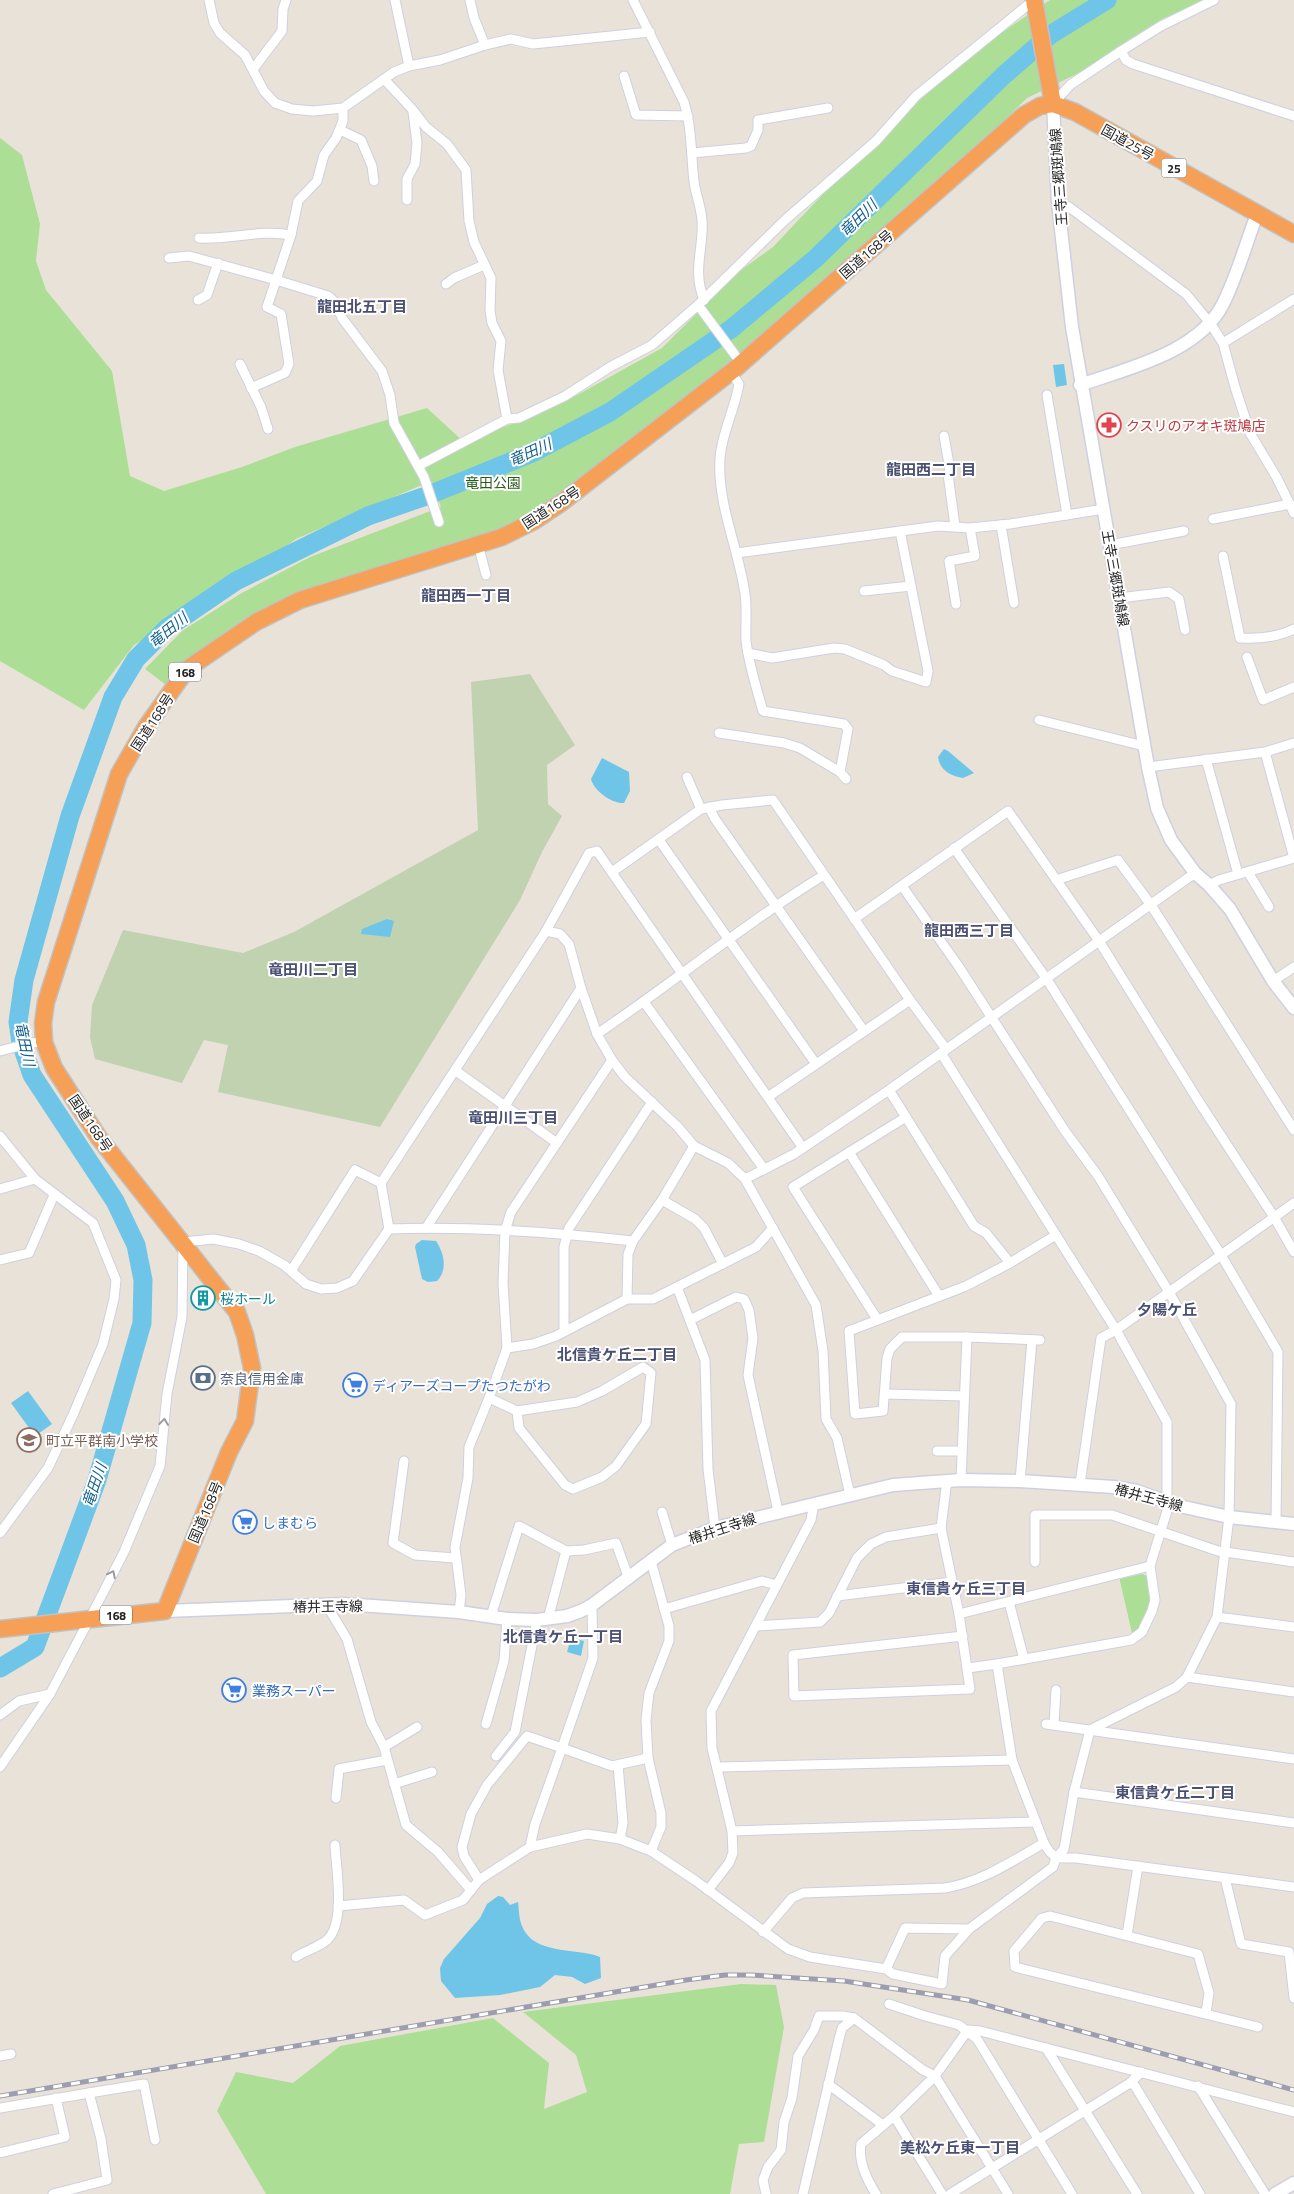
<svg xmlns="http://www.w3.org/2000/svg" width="1294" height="2194" font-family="'Titillium Web','Noto Sans JP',sans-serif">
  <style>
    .green { fill: #adde96 }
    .cemetery { fill: #c0d2b0 }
    .water { fill: #6ec5e8 }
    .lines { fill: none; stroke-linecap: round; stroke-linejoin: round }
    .river { stroke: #6ec5e8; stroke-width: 19 }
    .street-casing { stroke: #ced0df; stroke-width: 11 }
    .secondary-casing { stroke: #ced0df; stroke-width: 15 }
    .highway-casing { stroke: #c2c2c2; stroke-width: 19 }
    .street { stroke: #fff; stroke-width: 9 }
    .secondary { stroke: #fff; stroke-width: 12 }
    .highway { stroke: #f69f56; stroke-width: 16 }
    .rail-casing { stroke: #9c9eb0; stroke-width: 5 }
    .rail { stroke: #fff; stroke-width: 3; stroke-dasharray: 9; stroke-linecap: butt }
    .oneway { stroke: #9d9d9d }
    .labels { text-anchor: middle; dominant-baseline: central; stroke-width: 4; stroke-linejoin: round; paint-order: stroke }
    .shield { fill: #fff; stroke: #676767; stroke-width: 1 }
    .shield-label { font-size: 12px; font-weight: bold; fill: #262626 }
    .street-label { font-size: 14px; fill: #262626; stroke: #fff }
    .health-label { font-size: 14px; fill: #be3a42; stroke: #fff; text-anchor: start }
    .park-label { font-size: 14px; fill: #285e1c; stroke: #fff }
    .culture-label { font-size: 14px; fill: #0d838f; stroke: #fff; text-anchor: start }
    .service-label { font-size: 14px; fill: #4e5e75; stroke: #fff; text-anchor: start }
    .shop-label { font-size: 14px; fill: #366cbe; stroke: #fff; text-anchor: start }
    .education-label { font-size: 14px; fill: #785e54; stroke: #fff; text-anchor: start }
    .water-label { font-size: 15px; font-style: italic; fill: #13618e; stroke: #fff }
    .neighbourhood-label { font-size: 15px; font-weight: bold; fill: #4a5074; stroke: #fff }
  </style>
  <rect width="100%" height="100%" fill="#e9e2d8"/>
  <g class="green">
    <path d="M1050,0H1206L1162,19L1116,48L1091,67L1027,98L969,155L749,346L548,504L513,525L319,587L166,685L145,669L182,631L240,594L310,557L441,507L431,481L296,539L259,566L134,645L84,710L0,661V138L22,155L40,224L36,261L46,290L112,371L130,476L164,491L242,467L295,447L427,408L465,443L479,435L518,422L579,394L662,348L737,273L773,247L825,192L884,139L920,99L1001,33Z"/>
    <path d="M1142,1574L1147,1576C1150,1596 1154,1623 1132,1633L1120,1581V1579Z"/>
    <path d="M741,1984L776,1985L784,2027L764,2142L739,2144L730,2194H266L217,2111L236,2072L293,2083L340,2046L493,2018L549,2063L544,2109L587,2092L576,2055L523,2012Z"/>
  </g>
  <path class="cemetery" d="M530,674L575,745L547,765L548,804L562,816L542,852L520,900L380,1127L218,1092L228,1045L204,1040L182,1083L95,1059L90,1037L92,1005L123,930L243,953L294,932L478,830L471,682Z"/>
  <g class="water">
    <path d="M1064,364L1067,385L1056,387L1053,365Z"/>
    <path d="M944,749L948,751L974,773L963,778C951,776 940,771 938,757Z"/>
    <path d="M602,758L629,772L630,791L624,803C612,804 594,791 591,779Z"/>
    <path d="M387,919L394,921L390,937L361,934L362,929Z"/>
    <path d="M422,1240L436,1241C444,1253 448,1270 437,1281L428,1282L422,1279L415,1247L416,1244Z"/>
    <path d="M28,1391L52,1424L35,1436L11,1403Z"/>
    <path d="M571,1638L584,1641L581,1656L567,1652Z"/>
    <path d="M498,1896L503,1897L510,1905L518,1902C519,1910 519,1919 522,1926C534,1956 576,1947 600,1957L601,1978L585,1984L572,1977L555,1975L540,1987L500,1995L455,1998L441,1981L440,1968L444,1959L480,1918L487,1904Z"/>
  </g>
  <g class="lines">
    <path class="river" d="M0,1668L35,1647L97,1480L142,1323L143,1280L136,1245L115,1201L32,1075L21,1043L18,1022L24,980L70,816L113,697L136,659L167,628L236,581L368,516L429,495L532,453L610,412L731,329L815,259L1004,75L1050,35L1107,0"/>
    <g class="street-casing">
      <g id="street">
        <path d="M209,0L214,23L220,33L245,55L264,91L275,103L292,109L313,111L343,108L394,72L409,66L440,60L485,45L511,39L533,44L650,32"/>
        <path d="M395,0L409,66"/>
        <path d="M470,0L474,18L485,45"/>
        <path d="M633,0L684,102C692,128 691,155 694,182C696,195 701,207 702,220C704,248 692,270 704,300"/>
        <path d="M1121,51L1126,60L1133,64L1294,116"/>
        <path d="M254,68L282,31L283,9L286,0"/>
        <path d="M624,76L636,115L688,116"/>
        <path d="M384,79L412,109L426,127L447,144L466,170L469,221L474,242L491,278L490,311L492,323L501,341L498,370L507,419"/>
        <path d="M1053,104L1070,85L1121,51L1161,26L1214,0"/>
        <path d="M343,108V121L336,138L324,155L317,181L298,201L291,235L276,280L328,296L336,303L342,318L382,371L390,395L394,423L424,477L439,522"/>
        <path d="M340,130L361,140L372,166L374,181"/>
        <path d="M692,153L746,148L751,146L758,130V120L828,108"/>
        <path d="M407,200V179L415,164L417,143L413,112"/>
        <path d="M1058,203L1069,207L1186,294L1210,323L1223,343L1235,387L1250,433L1277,478L1294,513"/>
        <path d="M199,238C230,240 260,229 291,235"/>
        <path d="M169,258L189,256L276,280L267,307L281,314L289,364L285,373L251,388"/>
        <path d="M446,284L454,278L484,265"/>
        <path d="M198,300L207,295L218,263"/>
        <path d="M698,305L741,363"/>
        <path d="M1223,343L1294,299"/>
        <path d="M240,364L261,407L268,429"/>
        <path d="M731,372L739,384C735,409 722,432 720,458C717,502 737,545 744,588C748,606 745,623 746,641C749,665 756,687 763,711L844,724L848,729L840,772"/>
        <path d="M1047,395L1067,515"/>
        <path d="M944,436L950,470L948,474L955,526"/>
        <path d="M418,466L507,419L519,418L565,396L610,367L652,345L698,305L785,220L876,141L916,96L1034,0"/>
        <path d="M1213,519L1290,504"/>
        <path d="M1001,525L1014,603"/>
        <path d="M478,544L486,575"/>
        <path d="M1110,545L1184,531"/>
        <path d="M737,553L938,526L970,528L1010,524L1104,509"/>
        <path d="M1223,556L1240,638C1258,639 1278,637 1294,629"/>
        <path d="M864,591L911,586"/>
        <path d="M1119,598L1169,592L1179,599L1185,630"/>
        <path d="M956,604L949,561L975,556L970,528"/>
        <path d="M748,653L772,658L834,648L845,649L884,665L892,671L926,682L928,671L900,531"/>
        <path d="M1247,657L1263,700L1294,687"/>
        <path d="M1039,720L1144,746"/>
        <path d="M719,733L784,743L800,748L840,772L846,779"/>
        <path d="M1265,752L1294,858"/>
        <path d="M1206,759L1238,874"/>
        <path d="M1148,767L1265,752L1294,743"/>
        <path d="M687,777L701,809"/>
        <path d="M709,807L715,819L864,1031"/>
        <path d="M659,840L816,1064"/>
        <path d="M954,848L1046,978L1221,1255L1278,1352L1276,1522"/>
        <path d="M612,872L701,809L722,805L773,800L910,1000L946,1049"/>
        <path d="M1248,872L1269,907"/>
        <path d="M1056,880L1118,860L1151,905L1294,1130"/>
        <path d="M1209,885L1219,880L1294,858"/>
        <path d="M854,919L1008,811L1099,941L1201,1105L1274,1217L1294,1252"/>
        <path d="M546,931L560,934L569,944L581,988L597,1034L612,1060L625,1077L678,1127L694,1146L728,1163L745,1179L816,1305L823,1351L826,1419L837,1438L850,1495"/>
        <path d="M1273,981L1294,967"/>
        <path d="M644,1002L764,1169"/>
        <path d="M597,1034C674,982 744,924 824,875"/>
        <path d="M0,1051L31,1043L44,1042"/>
        <path d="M941,1053L1116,1330L1167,1422V1511L1150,1566L1155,1600L1152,1611L1142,1632L1131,1640L997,1664L968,1668"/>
        <path d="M456,1071L557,1143"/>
        <path d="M889,1090L974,1226L986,1233L1010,1263"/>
        <path d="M768,1097L910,1000"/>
        <path d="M0,1136L35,1179L0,1189"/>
        <path d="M849,1152L939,1296"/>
        <path d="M745,1179L794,1154L889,1090L1195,873"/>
        <path d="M662,1200L695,1219L704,1228L723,1264"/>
        <path d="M426,1228L581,988"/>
        <path d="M389,1229L381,1183L546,931L589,853L597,851L803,1148"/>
        <path d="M0,1260L29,1253L54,1195"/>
        <path d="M291,1271L355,1170L381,1183"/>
        <path d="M677,1287L705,1360L708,1469L715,1528"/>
        <path d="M627,1299L628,1254L633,1241"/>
        <path d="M877,1319L793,1187L906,1117"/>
        <path d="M690,1320L736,1297L744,1299L749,1310L753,1338L748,1375L778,1511"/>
        <path d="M564,1331V1247L569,1228L652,1102"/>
        <path d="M967,1337H902L890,1349L887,1358L883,1411L855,1414L849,1331L966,1286L1010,1263L1056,1235"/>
        <path d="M507,1348L533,1344L556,1336L627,1299H653L756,1247L773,1228"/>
        <path d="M643,1367L651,1373L646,1424L616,1466L602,1477L573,1489L565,1485L519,1428L517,1411L577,1402L602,1391Z"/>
        <path d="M885,1394L964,1396"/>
        <path d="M517,1411L489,1398L507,1348L503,1283L505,1231L511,1212L612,1060"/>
        <path d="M937,1451H962"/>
        <path d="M404,1461L393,1543L415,1555L455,1558"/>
        <path d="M947,1480L941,1528L959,1614L970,1689L794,1696L793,1655L963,1636"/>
        <path d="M961,1480L967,1337L1040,1340"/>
        <path d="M1020,1481L1032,1340"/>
        <path d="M1080,1484L1101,1338L1116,1330L1294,1203"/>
        <path d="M662,1512L672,1545"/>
        <path d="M0,1533L48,1468L73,1415L103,1344L114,1299L116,1280L93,1223L35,1179"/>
        <path d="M566,1551L584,1550L616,1543L629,1579"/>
        <path d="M1035,1562V1515H1112L1218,1551L1294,1562"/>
        <path d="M837,1596L952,1582"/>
        <path d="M1009,1602L1024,1659"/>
        <path d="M326,1604L347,1639L371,1722L384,1747L406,1825L438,1852L471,1890"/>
        <path d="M664,1609L762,1581L777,1585"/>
        <path d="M459,1612L461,1595L455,1547L468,1478L469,1447L489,1398"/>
        <path d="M959,1614L1150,1566"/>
        <path d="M491,1616L519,1526L566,1551L548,1619"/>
        <path d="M1217,1617L1294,1627"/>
        <path d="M756,1626L820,1622L829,1613L857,1558L871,1544L886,1537L941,1528"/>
        <path d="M997,1664L1012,1760L1044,1843C1053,1860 1058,1858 1076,1858L1294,1887"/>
        <path d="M1187,1677L1294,1692"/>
        <path d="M0,1715L19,1701L50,1694"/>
        <path d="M486,1724L504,1661L507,1619"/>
        <path d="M1046,1724L1294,1759"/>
        <path d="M1054,1724L1056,1690"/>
        <path d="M384,1747L417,1727"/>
        <path d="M496,1756L515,1732L537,1620"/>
        <path d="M618,1765L623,1823L620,1839"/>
        <path d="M0,1767L50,1694L90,1618L124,1552L160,1466L167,1394L182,1317L183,1242L213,1239L239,1244L259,1251L284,1265L306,1284L321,1289L337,1288L353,1281L389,1229C470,1226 552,1232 633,1241L662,1200L694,1146"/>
        <path d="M718,1767L1012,1760"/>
        <path d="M394,1784L432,1772"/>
        <path d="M1074,1792L1294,1823"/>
        <path d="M336,1798L339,1769L387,1760"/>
        <path d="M732,1831L1036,1822"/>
        <path d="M530,1847L535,1824L562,1748L612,1766L648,1758"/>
        <path d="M651,1851L661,1827V1813L648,1758L646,1720L649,1693L669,1641V1626L651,1561"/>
        <path d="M1225,1878L1241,1944L1289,1952L1294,1998"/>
        <path d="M479,1880L464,1856L462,1847L471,1814L487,1785L527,1736L562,1748L593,1658L592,1605"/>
        <path d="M708,1890L729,1863L733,1853L732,1831L712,1748L711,1711L811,1520L814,1503"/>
        <path d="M338,1906L404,1900L425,1915L463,1900L479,1880L530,1847L587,1834L620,1839L651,1851L696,1881L788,1949L810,1957L886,1969L905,1928L969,1929L1053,1867L1056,1858L1064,1849L1074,1792L1090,1730L1176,1687L1187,1677L1217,1617L1229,1517L1231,1404L1169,1292L1098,1176L1065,1131L959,967L902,886"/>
        <path d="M763,1932L792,1898L803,1893L945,1888C982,1882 1012,1861 1044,1843"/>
        <path d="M1127,1935L1138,1866"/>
        <path d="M296,1957C305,1951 319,1947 327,1940C346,1923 336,1868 335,1845"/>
        <path d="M886,1969L893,1974L942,1984L945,1956L969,1929"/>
        <path d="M889,2004L925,2016L959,2025L977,2039L1072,2194"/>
        <path d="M1206,2013L1209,1993L1198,1954L1050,1916L1042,1918L1014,1951L1015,1967L1258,2027"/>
        <path d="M1046,2048L1137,2194"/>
        <path d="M0,2056L11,2054"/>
        <path d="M1130,2083L1135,2086L1200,2194"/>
        <path d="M828,2084L883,2125"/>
        <path d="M1198,2086L1265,2194"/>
        <path d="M89,2093L144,2084L155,2140"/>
        <path d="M0,2108L89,2093L101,2139L107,2180L53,2194"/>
        <path d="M894,2116L942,2194"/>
        <path d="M0,2153L65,2137L56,2098"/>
        <path d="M766,2194L763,2180L768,2167L781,2150L784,2122L792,2098L798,2056L814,2030L819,2016H843L854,2018L923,2070L935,2076L1008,2194"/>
        <path d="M803,2194L839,2039L842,2028L854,2018"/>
        <path d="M876,2194C867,2180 858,2162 861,2144L894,2116L935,2076L968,2030L980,2031L1294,2112"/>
        <path d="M950,2194L1130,2083L1141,2072"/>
      </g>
    </g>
    <g class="secondary-casing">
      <g id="secondary">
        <path d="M1053,104L1058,203L1072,327L1148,767L1157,808L1171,840L1195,873L1209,885L1230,909L1273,981L1294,1008"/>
        <path d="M1080,385C1128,368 1198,353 1223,304C1237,276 1246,244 1257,214"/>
        <path d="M165,1611L344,1604L459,1612L507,1619L537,1620L567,1616L581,1611L592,1605L672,1545L715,1528L893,1485L961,1480L1020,1481L1114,1487L1137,1491L1175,1505L1229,1517L1294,1524"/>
        <path d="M1275,2194L1294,2183"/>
      </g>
    </g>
    <g class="highway-casing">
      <g id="highway">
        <path d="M1034,0L1053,104"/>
        <path d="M1053,104L1075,112L1294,234"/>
        <path d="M0,1629L165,1611L229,1452L245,1421L252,1368L245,1335L237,1312L99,1138L54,1068L44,1042L43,1023L46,1002L119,774L146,727L187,669L256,622L300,600L502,537L534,521L561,503L736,368L1024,115L1040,106L1053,104"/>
      </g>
    </g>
    <use href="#street" class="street"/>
    <use href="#secondary" class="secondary"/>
    <use href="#highway" class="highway"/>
    <g class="rail-casing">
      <path id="rail" d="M0,2096L686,1980L725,1975H751L844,1981L968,2000L1294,2090"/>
    </g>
    <use href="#rail" class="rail"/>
  </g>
  <defs><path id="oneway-chevron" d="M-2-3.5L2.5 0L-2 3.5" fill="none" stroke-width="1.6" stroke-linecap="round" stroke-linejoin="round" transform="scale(1.25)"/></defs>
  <g class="oneway">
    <use href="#oneway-chevron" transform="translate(164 1422) rotate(-84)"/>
    <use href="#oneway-chevron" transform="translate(112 1574) rotate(-63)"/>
  </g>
  <defs>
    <g id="pharmacy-ring" transform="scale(1.25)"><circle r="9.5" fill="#fff" stroke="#e0444e" stroke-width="1.5"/><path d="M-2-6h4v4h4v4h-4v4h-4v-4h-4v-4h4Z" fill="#e0444e"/></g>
    <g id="building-ring" transform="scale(1.25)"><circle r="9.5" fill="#fff" stroke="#0f9aa8" stroke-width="1.5"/><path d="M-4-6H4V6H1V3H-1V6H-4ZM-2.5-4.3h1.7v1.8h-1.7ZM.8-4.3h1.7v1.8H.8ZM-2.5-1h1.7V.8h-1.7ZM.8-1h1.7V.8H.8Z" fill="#0f9aa8"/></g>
    <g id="bank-ring" transform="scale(1.25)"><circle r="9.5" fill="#fff" stroke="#5c6f8a" stroke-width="1.5"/><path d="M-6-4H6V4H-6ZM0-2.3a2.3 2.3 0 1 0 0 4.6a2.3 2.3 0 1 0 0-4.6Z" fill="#5c6f8a"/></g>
    <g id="supermarket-ring" transform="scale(1.25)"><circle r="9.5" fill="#fff" stroke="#3f7fe0" stroke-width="1.5"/><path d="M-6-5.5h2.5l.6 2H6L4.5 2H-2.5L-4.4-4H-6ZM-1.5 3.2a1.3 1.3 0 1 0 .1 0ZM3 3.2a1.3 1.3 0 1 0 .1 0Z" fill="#3f7fe0"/></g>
    <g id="school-ring" transform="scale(1.25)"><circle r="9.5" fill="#fff" stroke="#8d6e63" stroke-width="1.5"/><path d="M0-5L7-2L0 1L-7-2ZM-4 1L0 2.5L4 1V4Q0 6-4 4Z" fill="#8d6e63"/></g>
  </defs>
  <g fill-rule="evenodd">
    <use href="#pharmacy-ring" x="1109" y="425"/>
    <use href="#building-ring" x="203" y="1298"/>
    <use href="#bank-ring" x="203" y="1378"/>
    <use href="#supermarket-ring" x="355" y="1385"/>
    <use href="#school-ring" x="29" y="1440"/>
    <use href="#supermarket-ring" x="245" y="1522"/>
    <use href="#supermarket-ring" x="234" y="1690"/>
  </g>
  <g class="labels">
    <g class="shield">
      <rect x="1161.5" y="158.5" width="25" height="19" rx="4"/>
      <rect x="169" y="662.5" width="32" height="19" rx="4"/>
      <rect x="100" y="1605.5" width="32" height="19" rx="4"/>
    </g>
    <g class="shield-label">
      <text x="1174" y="168">25</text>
      <text x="185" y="672">168</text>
      <text x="116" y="1615">168</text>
    </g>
    <g class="street-label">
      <text transform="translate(1128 142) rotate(29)">国道25号</text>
      <text transform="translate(1058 177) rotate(-94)">王寺三郷斑鳩線</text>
      <text transform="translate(866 254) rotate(-41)">国道168号</text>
      <text transform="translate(551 507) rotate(-33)">国道168号</text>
      <text transform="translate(1116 578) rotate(80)">王寺三郷斑鳩線</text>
      <text transform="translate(152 722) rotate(-57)">国道168号</text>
      <text transform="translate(91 1123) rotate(56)">国道168号</text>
      <text transform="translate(1149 1497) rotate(15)">椿井王寺線</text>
      <text transform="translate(205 1512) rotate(-67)">国道168号</text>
      <text transform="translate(722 1528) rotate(-18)">椿井王寺線</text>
      <text transform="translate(328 1606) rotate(-1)">椿井王寺線</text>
    </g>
    <g class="health-label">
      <text x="1126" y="425">クスリのアオキ斑鳩店</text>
    </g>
    <g class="park-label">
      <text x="493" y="482">竜田公園</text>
    </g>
    <g class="culture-label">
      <text x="220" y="1298">桜ホール</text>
    </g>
    <g class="service-label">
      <text x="220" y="1378">奈良信用金庫</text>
    </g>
    <g class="shop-label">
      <text x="372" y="1385">ディアーズコープたつたがわ</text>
      <text x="262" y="1522">しまむら</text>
      <text x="252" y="1690">業務スーパー</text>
    </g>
    <g class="education-label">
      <text x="46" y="1440">町立平群南小学校</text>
    </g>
    <g class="water-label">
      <text transform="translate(858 218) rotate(-44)">竜田川</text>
      <text transform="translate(530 452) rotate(-24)">竜田川</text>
      <text transform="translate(168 630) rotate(-39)">竜田川</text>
      <text transform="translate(25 1044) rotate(78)">竜田川</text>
      <text transform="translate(94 1485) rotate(-71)">竜田川</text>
    </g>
    <g class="neighbourhood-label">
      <text x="362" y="306">龍田北五丁目</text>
      <text x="931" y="469">龍田西二丁目</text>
      <text x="466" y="595">龍田西一丁目</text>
      <text x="969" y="930">龍田西三丁目</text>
      <text x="313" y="969">竜田川二丁目</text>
      <text x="513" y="1117">竜田川三丁目</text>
      <text x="1167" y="1309">夕陽ケ丘</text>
      <text x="617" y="1354">北信貴ケ丘二丁目</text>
      <text x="966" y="1588">東信貴ケ丘三丁目</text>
      <text x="563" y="1636">北信貴ケ丘一丁目</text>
      <text x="1175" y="1792">東信貴ケ丘二丁目</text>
      <text x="960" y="2147">美松ケ丘東一丁目</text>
    </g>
  </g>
</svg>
